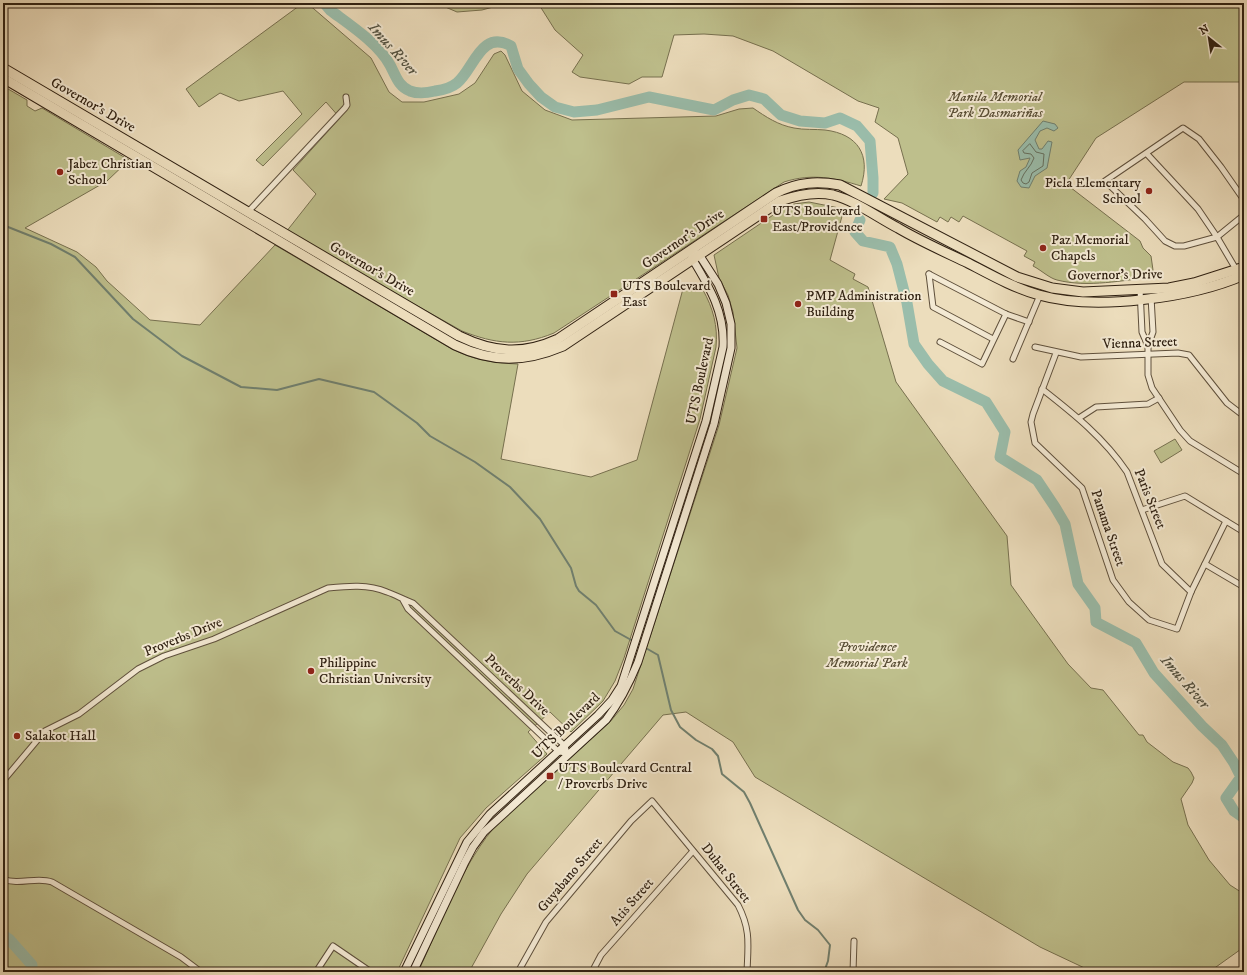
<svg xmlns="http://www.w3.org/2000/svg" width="1247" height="975" font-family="'IM FELL DW Pica',serif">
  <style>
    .green { fill: #bebf8c; stroke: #77704f }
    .water { fill: #9abdab; stroke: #707f6e }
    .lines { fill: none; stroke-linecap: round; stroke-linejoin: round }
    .shore { stroke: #656f5e; stroke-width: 1 }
    .stream { stroke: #707f6e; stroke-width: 2 }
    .river { stroke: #9abdab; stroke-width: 11 }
    .minor-casing { stroke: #5f503c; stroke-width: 7 }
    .secondary-casing { stroke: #302112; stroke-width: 9 }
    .trunk-casing { stroke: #302112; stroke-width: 11 }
    .minor { stroke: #f3e9d3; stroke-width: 5 }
    .secondary { stroke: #f3e9d3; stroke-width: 7 }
    .trunk { stroke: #ecddbc; stroke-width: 9 }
    .poi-dot { fill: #8f2418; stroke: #f3e9d3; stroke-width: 1.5 }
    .labels { text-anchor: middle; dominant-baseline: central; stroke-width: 4; stroke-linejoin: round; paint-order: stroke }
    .park-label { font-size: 14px; font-style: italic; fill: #5b5037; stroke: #f3e9d3 }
    .street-label { font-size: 14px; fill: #302112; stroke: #f3e9d3 }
    .poi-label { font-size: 14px; fill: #302112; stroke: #f3e9d3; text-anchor: start }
    .water-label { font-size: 15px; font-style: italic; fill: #505040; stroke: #f3e9d3 }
  </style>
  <rect width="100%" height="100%" fill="#ecddbc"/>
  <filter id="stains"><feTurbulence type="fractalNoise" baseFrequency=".005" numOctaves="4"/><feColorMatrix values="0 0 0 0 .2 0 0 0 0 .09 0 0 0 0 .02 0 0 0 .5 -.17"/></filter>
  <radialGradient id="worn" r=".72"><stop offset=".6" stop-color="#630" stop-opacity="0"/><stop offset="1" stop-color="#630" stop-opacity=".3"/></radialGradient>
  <g class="green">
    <path d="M303,3H307L371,58L389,92L402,102H424L459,94L475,83L494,54L501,51L505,55L522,91L545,110L572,120L716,116L739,109L753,108C766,117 778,125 794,128C804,130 815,129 825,130C858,134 871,155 861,186C835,178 812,173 784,182L554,333C520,347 495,344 462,331L286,232L316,194L293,170L340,118L326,102L263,166L256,160L302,114L283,91L239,101L220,93L199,107L186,89Z"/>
    <path d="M436,3H508L482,10L457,12Z"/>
    <path d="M538,3H1244V82H1184L1096,138L1066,184L1140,241L1143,248L1151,256L1154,277C1123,280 1088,288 1057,280C1049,278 1041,270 1033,266L1035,262L1024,256L1027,251L963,216L959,222L951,217L948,222L940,217L937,222L902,203L884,199L908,174L898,138L875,122L879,108L858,101L773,51L733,36L704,34L674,35L662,77H642L629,84L580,77L572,72L583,55L555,30Z"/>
    <path d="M3,86L27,100V106L35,111L42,108L129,160L107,181L25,228L77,252L96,267L107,281L150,320L200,325L275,245L452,349C474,360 493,363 518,364L501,459L591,477L637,460L684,285L703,290C713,308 718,326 716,347L700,419L624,658L615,681L603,701L571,732L550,712L528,732L547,754L486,808L460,838L397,972H3Z"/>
    <path d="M809,202L844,209L830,260L855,274L853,279L868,287L896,382L1007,536L1011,585L1068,664L1091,688L1103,690L1139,735H1143L1147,742L1173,762L1188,768L1191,772L1194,778L1192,783L1181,799L1188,825L1209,860L1230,885L1244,894V947L1209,972H1093L1040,947L755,777L733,742L686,712L663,715L527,874L501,914L469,972H418C441,923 463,861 499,822L610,722L624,705L633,689L719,425L737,348L733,312L728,295L719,278L714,255L782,209L794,204Z"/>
    <path d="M1175,439L1182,450L1161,463L1154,451Z"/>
  </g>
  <path class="water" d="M1043,121L1055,124L1058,128L1054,131L1047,128L1040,131L1035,140L1039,149H1042L1048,141L1052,142L1047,168L1035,176L1029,188L1021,187L1017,181L1020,171L1026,167L1030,158L1020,160L1018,150Z"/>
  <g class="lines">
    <path class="shore" d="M1030,144L1036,152L1044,154L1043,166L1032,173L1029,182L1026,184L1023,183L1021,180C1024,171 1031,167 1034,158L1031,154L1024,153L1023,151Z"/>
    <g class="stream">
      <path d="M3,225L51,244L75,257L133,319L182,356L241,387L277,390L319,379L374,392L417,423L430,436L475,462L510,487L540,519L571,568L576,586L579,591L596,605L615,631L633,641"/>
      <path d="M637,643L658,655L671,710L680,727L696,740L712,749L718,756L722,774L744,792L750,803L798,910L805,920L818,930L830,945L828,961L824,972"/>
    </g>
    <g class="river">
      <path d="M324,3L330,10C350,25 378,43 390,65C396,76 398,86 410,91C418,94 427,93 435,91C442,90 451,88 457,83C474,69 481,29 511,46L518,69L529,84L541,97L555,107L574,112L597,110L649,97L714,110L733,100L749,95L764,99L781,115L800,121L825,123L840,118L857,126L870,141L873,178V193"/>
      <path d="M860,220L855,232L863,241L890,247L897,264L907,303L914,344L928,364L943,381L986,402L1005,432L1000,457L1037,480L1055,507L1065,524L1078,584L1095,608L1096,622L1136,643L1154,673L1202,726L1222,745L1234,763L1241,777L1226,798L1234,811L1244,818"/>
      <path d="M3,935L9,939L32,965V972"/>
    </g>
    <g class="minor-casing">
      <g id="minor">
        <path d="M1147,154L1198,209L1217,237L1237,271"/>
        <path d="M1244,200L1221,167L1199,139L1183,128L1105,181L1145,219L1165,241L1175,246H1184L1217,237L1244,215"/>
        <path d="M247,213L345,108L347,105L346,97"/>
        <path d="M929,274L1006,314L1029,322"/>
        <path d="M929,274L933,307L993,339"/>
        <path d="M1140,289L1142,332L1148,346"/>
        <path d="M1151,297L1153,332L1148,346V375L1152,388L1180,430L1190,441L1244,474"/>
        <path d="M940,342L982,364L1006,314"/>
        <path d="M1035,347L1081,357L1178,353L1189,355L1227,403L1244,416"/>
        <path d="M1056,353L1033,414L1031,422L1035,443L1082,488L1113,580L1129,602L1149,620L1177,629L1191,592L1226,521"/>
        <path d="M1013,359L1040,295"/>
        <path d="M1042,389C1074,414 1104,438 1127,472L1162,564L1191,592"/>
        <path d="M1079,418L1096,407L1148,404L1159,398"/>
        <path d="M1142,510L1185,496L1244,532"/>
        <path d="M1205,564L1244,587"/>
        <path d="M3,781L45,731L79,714L138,669L164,656L214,639L328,588C348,586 368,584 387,592C396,595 404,600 413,603L565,746L567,753L559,752L408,609L403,600"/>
        <path d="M3,879C20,886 36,876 52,882L181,957L201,972"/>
        <path d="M316,972L333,946L371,972"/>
        <path d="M518,972L546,922L631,821L652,801L738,905C751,930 748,945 747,972"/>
        <path d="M592,972L601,955L693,851"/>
        <path d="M853,972L854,941"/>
      </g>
    </g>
    <g class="secondary-casing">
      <g id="secondary">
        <path d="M404,972L467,842L490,814L598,715L612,700L621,686L706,421L723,347C725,313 710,288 693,260L692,255"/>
        <path d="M413,972L465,862L473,847L484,832L606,720C620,702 629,684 638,662L714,424L731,348V324L726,303L718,284L700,256L695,253"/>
      </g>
    </g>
    <g class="trunk-casing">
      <g id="trunk">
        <path d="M3,68L459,336C494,353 523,355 558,339L776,193C798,182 817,181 840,185L1017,277L1052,288L1083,292L1169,288L1194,283L1244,267"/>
        <path d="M3,78L455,345C493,363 525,362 563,346L780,201C797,195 816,191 833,195C856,201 877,217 898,228C920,241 945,252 968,263C991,275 1014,288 1039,295C1095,311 1191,298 1244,275"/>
      </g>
    </g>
    <use href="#minor" class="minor"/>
    <use href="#secondary" class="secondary"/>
    <use href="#trunk" class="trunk"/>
  </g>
  <g class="poi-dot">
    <circle cx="60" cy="172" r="4"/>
    <circle cx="1149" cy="191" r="4"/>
    <rect x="760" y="215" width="8" height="8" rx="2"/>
    <circle cx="1043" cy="248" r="4"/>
    <rect x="610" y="290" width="8" height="8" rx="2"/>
    <circle cx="798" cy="304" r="4"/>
    <circle cx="311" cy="671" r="4"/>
    <circle cx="17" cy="736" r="4"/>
    <rect x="546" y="772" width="8" height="8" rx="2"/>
  </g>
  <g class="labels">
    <g class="park-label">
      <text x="995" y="97">Manila Memorial<tspan x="995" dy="16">Park Dasmariñas</tspan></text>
      <text x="867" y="647">Providence<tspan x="867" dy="16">Memorial Park</tspan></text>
    </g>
    <g class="street-label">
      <text transform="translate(93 105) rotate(30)">Governor's Drive</text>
      <text transform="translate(683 239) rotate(-34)">Governor's Drive</text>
      <text transform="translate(372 269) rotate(30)">Governor's Drive</text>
      <text transform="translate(1115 275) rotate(-1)">Governor's Drive</text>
      <text transform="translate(1140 343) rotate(-2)">Vienna Street</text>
      <text transform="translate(700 381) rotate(-78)">UTS Boulevard</text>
      <text transform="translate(1150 499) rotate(68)">Paris Street</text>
      <text transform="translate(1108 528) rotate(71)">Panama Street</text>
      <text transform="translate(183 637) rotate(-22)">Proverbs Drive</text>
      <text transform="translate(517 685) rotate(43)">Proverbs Drive</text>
      <text transform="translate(566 726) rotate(-44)">UTS Boulevard</text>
      <text transform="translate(726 873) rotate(52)">Duhat Street</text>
      <text transform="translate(570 875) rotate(-50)">Guyabano Street</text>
      <text transform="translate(632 902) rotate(-49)">Atis Street</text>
    </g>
    <g class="poi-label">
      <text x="68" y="164">Jabez Christian<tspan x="68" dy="16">School</tspan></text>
      <text x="1141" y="183" text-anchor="end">Piela Elementary<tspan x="1141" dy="16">School</tspan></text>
      <text x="772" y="211">UTS Boulevard<tspan x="772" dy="16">East/Providence</tspan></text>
      <text x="1051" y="240">Paz Memorial<tspan x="1051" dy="16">Chapels</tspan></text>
      <text x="622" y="286">UTS Boulevard<tspan x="622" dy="16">East</tspan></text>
      <text x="806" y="296">PMP Administration<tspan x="806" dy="16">Building</tspan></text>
      <text x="319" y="663">Philippine<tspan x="319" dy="16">Christian University</tspan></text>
      <text x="25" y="736">Salakot Hall</text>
      <text x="558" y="768">UTS Boulevard Central<tspan x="558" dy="16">/ Proverbs Drive</tspan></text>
    </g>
    <g class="water-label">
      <text transform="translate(393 49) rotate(48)">Imus River</text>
      <text transform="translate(1185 682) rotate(49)">Imus River</text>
    </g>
  </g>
  <rect width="1247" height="975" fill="none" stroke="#ecddbc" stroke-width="16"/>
  <rect x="4" y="4" width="1239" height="967" fill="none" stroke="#302112" stroke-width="2"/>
  <rect x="8" y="8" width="1231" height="959" fill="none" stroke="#302112"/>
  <g transform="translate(1209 38) rotate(330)" stroke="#f3e9d3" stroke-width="3" paint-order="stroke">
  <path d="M0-3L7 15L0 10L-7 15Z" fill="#302112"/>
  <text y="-6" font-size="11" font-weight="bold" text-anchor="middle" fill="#302112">N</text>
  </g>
  <rect width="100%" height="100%" filter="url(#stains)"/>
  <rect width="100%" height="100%" fill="url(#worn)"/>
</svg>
